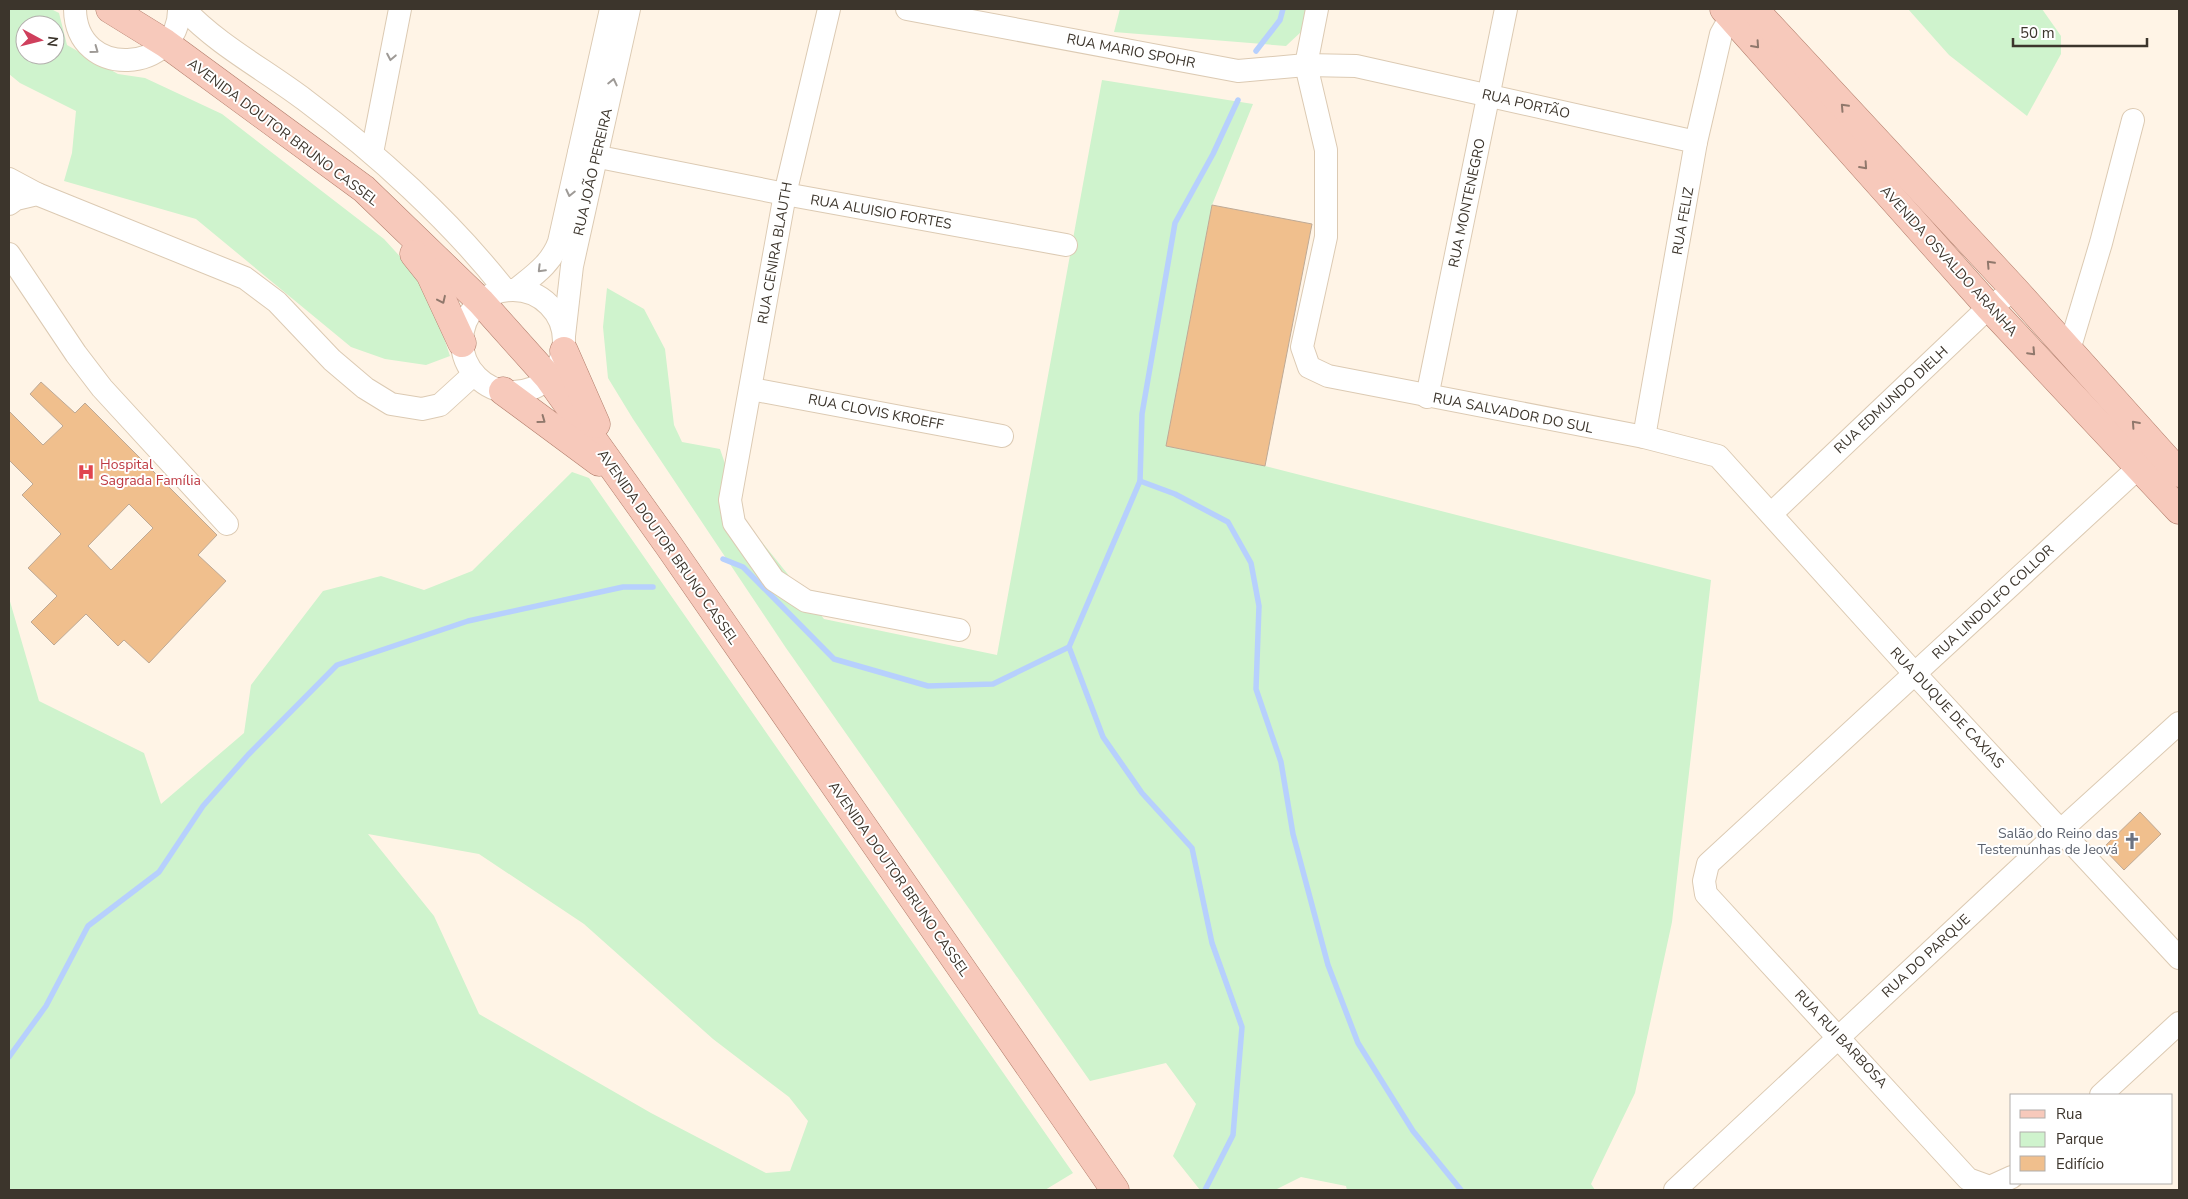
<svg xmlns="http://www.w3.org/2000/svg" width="2188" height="1199" font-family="'Nunito Sans',sans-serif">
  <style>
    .green { fill: #cff3cd; fill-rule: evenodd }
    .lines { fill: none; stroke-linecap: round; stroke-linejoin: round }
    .stream { stroke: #b7d0fd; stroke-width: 5.5 }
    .building { fill: #f0bf8d; stroke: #bea995; fill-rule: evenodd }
    .minor-casing { stroke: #dccab3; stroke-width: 24 }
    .major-casing { stroke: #b27e6c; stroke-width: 29 }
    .minor { stroke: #fff; stroke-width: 22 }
    .major { stroke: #f7c9bb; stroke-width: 28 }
    .oneway { stroke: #90786c }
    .oneway2 { stroke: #9e9a96 }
    .labels { text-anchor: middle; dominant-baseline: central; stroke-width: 4; stroke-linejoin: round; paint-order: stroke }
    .street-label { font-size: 14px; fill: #3c352c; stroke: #fff }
    .health-label { font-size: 14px; fill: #be3a42; stroke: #fff; text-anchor: start }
    .worship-label { font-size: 14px; fill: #5b616d; stroke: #fff; text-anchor: end }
  </style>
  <rect width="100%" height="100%" fill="#fff4e6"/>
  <g class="green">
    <path d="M9,9H51L59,13L67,45L118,74L145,78L222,114L384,239L427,286L450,356L426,365L385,359L351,347L196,219L64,181L72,153L76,111L20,83L9,74ZM25,25H55V55H25Z"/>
    <path d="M1120,9H1312L1302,31L1286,46L1114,32Z"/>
    <path d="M1908,9H2042L2061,36V54L2027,116L1949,55Z"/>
    <path d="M1102,80L1253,104L1212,205L1166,446L1265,466L1711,580L1672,922L1635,1093L1591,1184L1595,1190H1347L1346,1186L1301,1177L1275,1190H1200L1173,1156L1196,1104L1166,1063L1090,1081L786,648L633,419L608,378L603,327L607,288L644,309L665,349L674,425L682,442L720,449L744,520L824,619L997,655Z"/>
    <path d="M572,472L589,478L1073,1173L1045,1190H9V598L39,701L144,753L161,804L244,733L251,685L323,591L381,576L424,590L472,571ZM368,834L479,854L584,924L713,1039L789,1097L808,1121L790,1171L766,1173L651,1113L479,1014L434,916Z"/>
  </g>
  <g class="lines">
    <g class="stream">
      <path d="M1256,51L1280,20L1283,9"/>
      <path d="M1140,481L1175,494L1228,522L1251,563L1259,606L1256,689L1281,762L1293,834L1328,965L1358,1043L1413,1131L1461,1190"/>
      <path d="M723,559L743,567L834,659L928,686L993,684L1069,647L1140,481L1142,414L1175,223L1213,154L1238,100"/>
      <path d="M1069,647L1103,737L1142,793L1192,848L1212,943L1242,1027L1233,1135L1205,1190"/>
      <path d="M9,1057L46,1006L88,926L159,872L203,806L248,755L337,665L468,621L623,587H653"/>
    </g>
  </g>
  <g class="building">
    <path d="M1212,205L1312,224L1265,466L1166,446Z"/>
    <path d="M41,382L75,413L85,403L217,535L198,555L226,581L149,663L124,640L118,646L86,614L54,645L31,622L57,596L28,568L61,534L22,495L33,484L9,460V411L43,445L63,426L30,394ZM129,504L153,528L111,570L88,546Z"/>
    <path d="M2140,812L2161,834L2124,870L2103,848Z"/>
  </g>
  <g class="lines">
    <g class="minor-casing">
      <g id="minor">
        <path d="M75,9C76,81 180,73 179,9"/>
        <path d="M184,9C219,46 264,69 305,100C376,153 450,220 505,290"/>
        <path d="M829,9L785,194L730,500L734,523L774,580L806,601L959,630"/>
        <path d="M907,9L1238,71L1306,65L1356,66L1696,142"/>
        <path d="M1317,9L1306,65L1326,150V237L1302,347L1309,367L1328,376L1644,437L1718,456L1915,674L2179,958"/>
        <path d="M372,153L400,9"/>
        <path d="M579,153L785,194L1066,245"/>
        <path d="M9,179L37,194"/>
        <path d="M9,204L16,199L37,194L245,278L277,302L332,360L365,388L391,404L422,409L440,405L474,374"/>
        <path d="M9,254L76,354L102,388L227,524"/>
        <path d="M517,289C534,275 551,264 559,242L611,9"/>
        <circle cx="513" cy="341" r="51"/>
        <path d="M564,336L572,266L629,9"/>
        <path d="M2069,350L2101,243L2133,120"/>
        <path d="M751,389L1002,436"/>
        <path d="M1427,397L1506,9"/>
        <path d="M1644,437L1696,142L1721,34L1735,9"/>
        <path d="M1771,514L1989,307L2015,290"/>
        <path d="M2101,1095L2179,1023"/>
        <path d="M2012,1177L1990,1187L1968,1179L1706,894L1704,881L1708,864L2150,457"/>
        <path d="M1675,1190L2060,831L2179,723"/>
      </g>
    </g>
    <g class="major-casing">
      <g id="major">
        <path d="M110,9L165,43L364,189L481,302L549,378L669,546L1115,1190"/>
        <path d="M1724,9L1989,307L2179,510"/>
        <path d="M1754,9L2015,290L2179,473"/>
        <path d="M414,254L430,274L462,343"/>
        <path d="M564,351L596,424"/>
        <path d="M503,391L599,462"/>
      </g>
    </g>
    <use href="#minor" class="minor"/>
    <use href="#major" class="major"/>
  </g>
  <defs><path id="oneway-chevron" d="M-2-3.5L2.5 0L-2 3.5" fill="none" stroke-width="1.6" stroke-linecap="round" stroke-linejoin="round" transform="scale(1.25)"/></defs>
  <g class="oneway">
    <use href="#oneway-chevron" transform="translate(1756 45) rotate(48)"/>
    <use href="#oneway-chevron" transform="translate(1844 107) rotate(-133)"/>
    <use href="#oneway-chevron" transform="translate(1864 166) rotate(48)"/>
    <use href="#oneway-chevron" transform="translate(1990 264) rotate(-133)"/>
    <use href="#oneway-chevron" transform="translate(442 300) rotate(65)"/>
    <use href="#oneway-chevron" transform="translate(2032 352) rotate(47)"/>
    <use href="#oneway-chevron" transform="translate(542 420) rotate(36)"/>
    <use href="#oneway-chevron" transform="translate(2135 424) rotate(-132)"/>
  </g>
  <g class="oneway2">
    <use href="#oneway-chevron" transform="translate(95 50) rotate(36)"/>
    <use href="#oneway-chevron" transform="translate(391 57) rotate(101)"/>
    <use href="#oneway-chevron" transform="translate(613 82) rotate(-77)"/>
    <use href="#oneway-chevron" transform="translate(570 193) rotate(103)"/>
    <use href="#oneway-chevron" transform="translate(541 269) rotate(135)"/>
  </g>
  <defs>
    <g id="hospital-bare" transform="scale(1.35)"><path d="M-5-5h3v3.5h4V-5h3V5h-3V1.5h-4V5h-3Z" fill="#e0444e" stroke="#fff" stroke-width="2.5" paint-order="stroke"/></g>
    <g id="church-bare" transform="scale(1.35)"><path d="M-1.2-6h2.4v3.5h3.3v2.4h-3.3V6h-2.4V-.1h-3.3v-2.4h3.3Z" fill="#6b7280" stroke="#fff" stroke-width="2.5" paint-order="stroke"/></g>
  </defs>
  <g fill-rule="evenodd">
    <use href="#hospital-bare" x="86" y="472"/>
    <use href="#church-bare" x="2132" y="841"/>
  </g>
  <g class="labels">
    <g class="street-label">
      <text transform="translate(1131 51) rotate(11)">RUA MARIO SPOHR</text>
      <text transform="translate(1526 104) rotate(13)">RUA PORTÃO</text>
      <text transform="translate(283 132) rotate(37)">AVENIDA DOUTOR BRUNO CASSEL</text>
      <text transform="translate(593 172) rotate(-77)">RUA JOÃO PEREIRA</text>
      <text transform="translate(1467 203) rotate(-78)">RUA MONTENEGRO</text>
      <text transform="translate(881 212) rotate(10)">RUA ALUISIO FORTES</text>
      <text transform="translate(1683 221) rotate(-80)">RUA FELIZ</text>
      <text transform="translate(775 253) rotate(-80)">RUA CENIRA BLAUTH</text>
      <text transform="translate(1949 261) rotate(48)">AVENIDA OSVALDO ARANHA</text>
      <text transform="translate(1891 400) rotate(-43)">RUA EDMUNDO DIELH</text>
      <text transform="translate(876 412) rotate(11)">RUA CLOVIS KROEFF</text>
      <text transform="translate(1513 413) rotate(11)">RUA SALVADOR DO SUL</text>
      <text transform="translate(668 547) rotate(55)">AVENIDA DOUTOR BRUNO CASSEL</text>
      <text transform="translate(1993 602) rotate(-43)">RUA LINDOLFO COLLOR</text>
      <text transform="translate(1947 708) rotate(47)">RUA DUQUE DE CAXIAS</text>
      <text transform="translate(899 879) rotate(55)">AVENIDA DOUTOR BRUNO CASSEL</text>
      <text transform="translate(1926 956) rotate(-43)">RUA DO PARQUE</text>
      <text transform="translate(1841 1039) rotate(47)">RUA RUI BARBOSA</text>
    </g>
    <g class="health-label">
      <text x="100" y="464">Hospital<tspan x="100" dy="16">Sagrada Família</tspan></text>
    </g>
    <g class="worship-label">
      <text x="2118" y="833">Salão do Reino das<tspan x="2118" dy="16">Testemunhas de Jeová</tspan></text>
    </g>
  </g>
  <rect width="2188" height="1199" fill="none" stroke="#3c352c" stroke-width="20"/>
  <rect x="2010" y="1094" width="162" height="90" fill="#ffffff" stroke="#b1aeab"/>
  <rect x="2020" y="1110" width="25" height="8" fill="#f7c9bb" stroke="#b1aeab"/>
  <text x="2056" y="1119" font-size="15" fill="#3c352c">Rua</text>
  <rect x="2020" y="1132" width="25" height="15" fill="#cff3cd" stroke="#b1aeab"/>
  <text x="2056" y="1144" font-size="15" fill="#3c352c">Parque</text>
  <rect x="2020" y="1156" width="25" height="15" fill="#f0bf8d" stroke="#b1aeab"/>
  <text x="2056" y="1169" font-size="15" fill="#3c352c">Edifício</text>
  <g transform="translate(40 40) rotate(97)"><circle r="24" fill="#ffffff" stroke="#b1aeab"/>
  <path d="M0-4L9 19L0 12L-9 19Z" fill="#cf3f5c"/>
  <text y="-8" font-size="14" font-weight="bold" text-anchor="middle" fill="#3c352c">N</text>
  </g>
  <path d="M2013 38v8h134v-8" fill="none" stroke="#3c352c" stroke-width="2.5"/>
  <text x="2020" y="38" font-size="15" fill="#3c352c" stroke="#ffffff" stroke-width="4" paint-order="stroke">50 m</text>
</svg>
